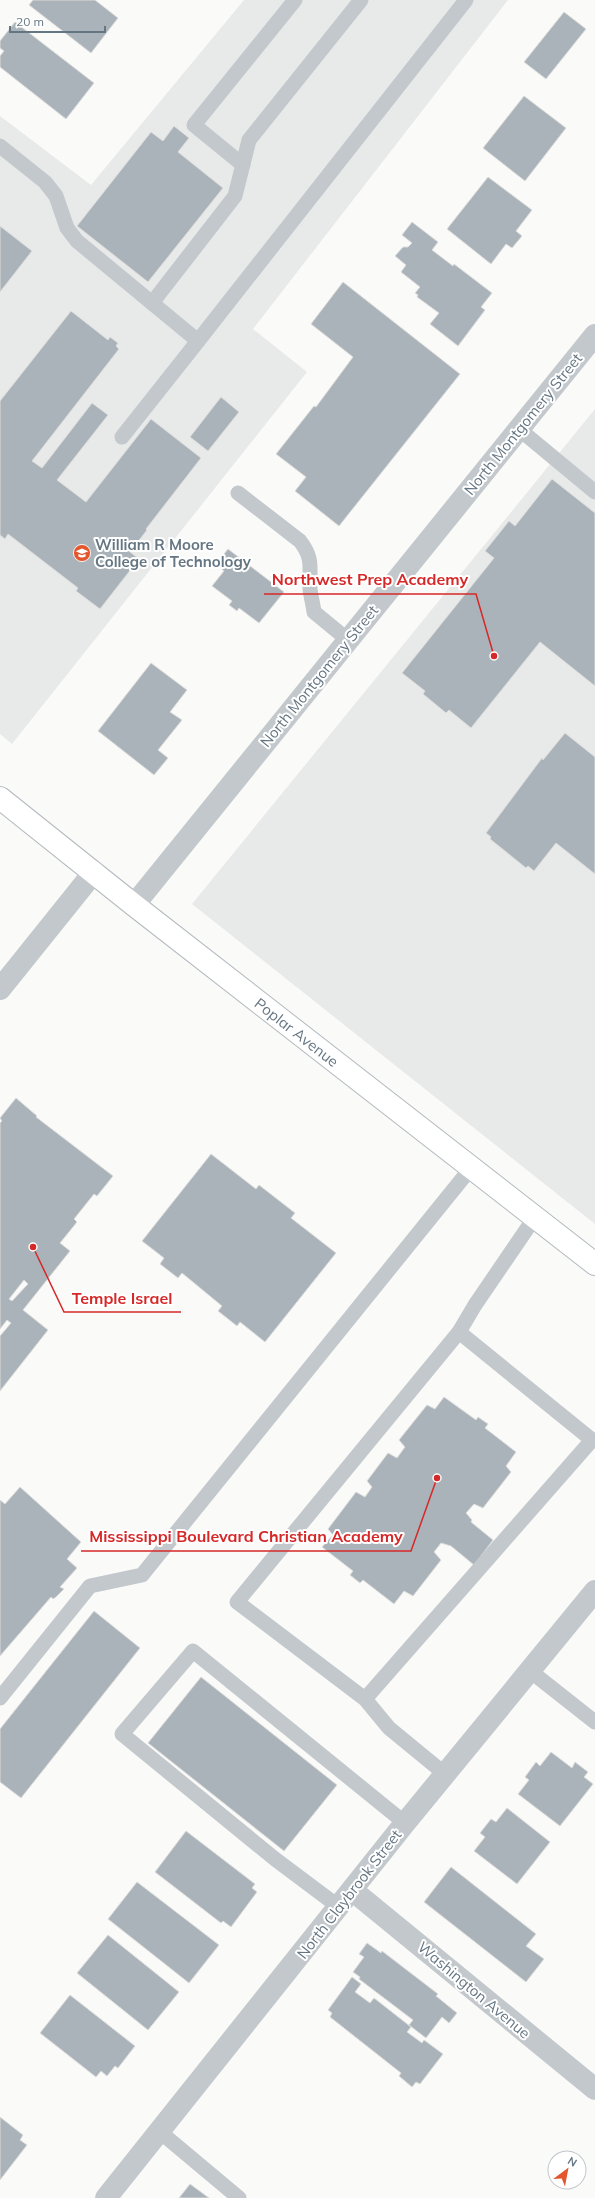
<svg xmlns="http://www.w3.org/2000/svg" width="595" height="2198" viewBox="0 0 595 2198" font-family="Mulish,sans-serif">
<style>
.built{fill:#e8e9e9}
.building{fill:#aab3b9;stroke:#dcdcda;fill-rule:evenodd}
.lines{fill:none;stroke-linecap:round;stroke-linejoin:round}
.secondary-casing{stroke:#b3babf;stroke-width:24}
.service{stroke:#c3c8cc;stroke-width:15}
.minor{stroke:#c3c8cc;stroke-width:22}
.secondary{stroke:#fff;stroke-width:22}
.labels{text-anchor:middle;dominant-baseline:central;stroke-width:4;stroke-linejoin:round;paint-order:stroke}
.street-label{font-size:15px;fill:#657683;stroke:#fff}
.poi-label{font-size:15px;font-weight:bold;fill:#657683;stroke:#fff;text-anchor:start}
.leader{fill:none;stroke:#d62828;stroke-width:1.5}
.callout-dot{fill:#d62828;stroke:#fff;stroke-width:1.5}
.callout-label{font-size:16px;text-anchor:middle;font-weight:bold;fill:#d62828;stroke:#fff;stroke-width:4;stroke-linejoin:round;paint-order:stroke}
</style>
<rect width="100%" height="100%" fill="#fafaf8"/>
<g class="built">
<path d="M 244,0 L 508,0 L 253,329 L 307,372 L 12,744 L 0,734 L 0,116 L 91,185 Z"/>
<path d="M 595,409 L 595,1224 L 192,904 Z"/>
</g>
<g class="building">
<path d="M 33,0 L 95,0 L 118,18 L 91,53 L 29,5 Z"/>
<path d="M 564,12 L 586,29 L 546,79 L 524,62 Z"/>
<path d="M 15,22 L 94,83 L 66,119 L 0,67 L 0,56 L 4,51 L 0,48 L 0,41 Z"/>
<path d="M 524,96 L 566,128 L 525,181 L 483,148 Z"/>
<path d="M 174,126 L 189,138 L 178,152 L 223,188 L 148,282 L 77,226 L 151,132 L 163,141 Z"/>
<path d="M 488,177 L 532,210 L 516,231 L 522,236 L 512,248 L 506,244 L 491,264 L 447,229 Z"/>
<path d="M 412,222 L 438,242 L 432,250 L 453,266 L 454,264 L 492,293 L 481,307 L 485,310 L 458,346 L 430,324 L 439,313 L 417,297 L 418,295 L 415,293 L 420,287 L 401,272 L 406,265 L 395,256 L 403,247 L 408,247 L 412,243 L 402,235 Z"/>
<path d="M 0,226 L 32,251 L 0,292 Z"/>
<path d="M 343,282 L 460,374 L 339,526 L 295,491 L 306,477 L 276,454 L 314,406 L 316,407 L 353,357 L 311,324 Z"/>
<path d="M 71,311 L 108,340 L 110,337 L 118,343 L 116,346 L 119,349 L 32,461 L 42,468 L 92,403 L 108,415 L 57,480 L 86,502 L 151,419 L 201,458 L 146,529 L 147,530 L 130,552 L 139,559 L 100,609 L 76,591 L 78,588 L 8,534 L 5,539 L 0,535 L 0,401 Z"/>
<path d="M 221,397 L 239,412 L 208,451 L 190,437 Z"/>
<path d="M 552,479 L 595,513 L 595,686 L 540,642 L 471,728 L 449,710 L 446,713 L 423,694 L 425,691 L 402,673 L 494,558 L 485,551 L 509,521 L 515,526 Z"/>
<path d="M 228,549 L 284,592 L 259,623 L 239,608 L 237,611 L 229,605 L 232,601 L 212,586 L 224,571 L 216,564 Z"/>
<path d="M 151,663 L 187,690 L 170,712 L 182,720 L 158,750 L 168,758 L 154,775 L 98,731 Z"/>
<path d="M 565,733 L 595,757 L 595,874 L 556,843 L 534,871 L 528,866 L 526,868 L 490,839 L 491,837 L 486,833 L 542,758 L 543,760 Z"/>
<path d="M 16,1098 L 37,1116 L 36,1117 L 113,1176 L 97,1196 L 94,1194 L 74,1219 L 77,1222 L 60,1243 L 70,1251 L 23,1310 L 48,1330 L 0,1391 L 0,1336 L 11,1323 L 7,1320 L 0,1329 L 0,1123 L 2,1121 L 0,1118 ZM 24,1280 L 28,1284 L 12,1301 L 9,1299 Z"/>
<path d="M 211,1154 L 256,1189 L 259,1185 L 295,1213 L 291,1218 L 336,1253 L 265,1342 L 240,1322 L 237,1326 L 218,1311 L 222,1306 L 182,1273 L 178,1278 L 160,1264 L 164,1258 L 142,1241 Z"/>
<path d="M 444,1397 L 476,1420 L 478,1417 L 488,1424 L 485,1428 L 516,1452 L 506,1466 L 511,1472 L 483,1508 L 474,1504 L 466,1513 L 472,1520 L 471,1522 L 493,1540 L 474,1565 L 451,1546 L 441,1543 L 434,1552 L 441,1560 L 413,1596 L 404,1591 L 394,1604 L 363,1580 L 360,1583 L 350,1575 L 353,1571 L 322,1547 L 333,1535 L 328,1529 L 356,1492 L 365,1497 L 372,1487 L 367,1481 L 388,1453 L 397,1458 L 405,1447 L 399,1440 L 427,1405 L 435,1409 Z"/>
<path d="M 20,1487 L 81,1542 L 67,1559 L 77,1568 L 60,1587 L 64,1589 L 56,1597 L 53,1599 L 51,1597 L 0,1656 L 0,1500 L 5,1504 Z"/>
<path d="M 94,1611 L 140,1648 L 21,1798 L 0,1782 L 0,1729 Z"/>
<path d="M 201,1677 L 337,1785 L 284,1851 L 148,1743 Z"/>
<path d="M 551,1752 L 572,1768 L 575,1762 L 588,1772 L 584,1777 L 593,1784 L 560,1826 L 518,1794 L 529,1780 L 525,1777 L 536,1762 L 540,1766 Z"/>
<path d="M 507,1808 L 550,1842 L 517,1884 L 474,1851 L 485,1837 L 480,1833 L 491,1819 L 496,1822 Z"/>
<path d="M 186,1831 L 255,1884 L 252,1888 L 257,1892 L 231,1927 L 223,1921 L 221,1923 L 155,1872 Z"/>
<path d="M 451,1867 L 536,1934 L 526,1946 L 544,1959 L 526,1982 L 424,1902 Z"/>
<path d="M 137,1882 L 219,1945 L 189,1983 L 108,1919 Z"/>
<path d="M 108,1935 L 179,1992 L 148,2030 L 77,1973 Z"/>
<path d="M 367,1943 L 381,1953 L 382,1951 L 438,1994 L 436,1996 L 457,2013 L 449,2023 L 442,2017 L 426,2038 L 409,2025 L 413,2020 L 359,1979 L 360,1977 L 353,1972 L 364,1957 L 359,1954 Z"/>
<path d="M 352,1977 L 361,1984 L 355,1992 L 370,2003 L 374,1998 L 411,2027 L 407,2032 L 422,2043 L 424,2040 L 443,2054 L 420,2084 L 416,2082 L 412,2087 L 399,2076 L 401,2073 L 330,2017 L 332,2013 L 328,2010 Z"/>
<path d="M 70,1995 L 135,2046 L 118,2068 L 115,2066 L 107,2076 L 101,2071 L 96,2077 L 40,2033 Z"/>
<path d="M 0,2117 L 23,2135 L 20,2140 L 27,2145 L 0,2180 Z"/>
<path d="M 190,2184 L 209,2198 L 179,2198 Z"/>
</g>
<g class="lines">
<g class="secondary-casing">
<g id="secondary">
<path id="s1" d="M 0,798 L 134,905 L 595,1264"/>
</g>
</g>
<g class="service">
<path d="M 0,146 L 45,182 L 56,196 L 67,228 L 77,241 L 198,341 L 466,0"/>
<path d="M 243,165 L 194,125 L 295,0"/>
<path d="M 152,303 L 235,196 L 249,140 L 361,0"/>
<path d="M 519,429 L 595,492"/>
<path d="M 122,437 L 198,341"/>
<path d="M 238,493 L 300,541 C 314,559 309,568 310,589 C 311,597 313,604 314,612 L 348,640"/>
<path d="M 459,1332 L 475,1305 L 535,1217"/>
<path d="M 529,1670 L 595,1722"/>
<path d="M 0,1698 L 90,1586 L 142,1575 L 471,1168"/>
<path d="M 365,1699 L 592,1440 L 459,1332 L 237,1602 L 365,1699 L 389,1728 L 445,1774"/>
<path d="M 339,1907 L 275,1859 L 122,1734 L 193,1651 L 405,1823"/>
<path d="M 159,2131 L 239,2198"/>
</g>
<g class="minor">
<path d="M 134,905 L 595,335"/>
<path d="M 0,989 L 94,872"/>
<path d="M 352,1890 L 595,2089"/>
<path d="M 106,2198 L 405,1823 L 595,1591"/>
</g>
<use href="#secondary" class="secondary"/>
</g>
<defs>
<g id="university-disc" transform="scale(0.9)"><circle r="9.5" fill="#e4572e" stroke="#fff"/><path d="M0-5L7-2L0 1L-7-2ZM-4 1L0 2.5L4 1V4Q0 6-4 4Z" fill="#fff"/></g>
</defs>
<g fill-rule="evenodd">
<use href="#university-disc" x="82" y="553"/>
</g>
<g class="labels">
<g class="street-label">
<text transform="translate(523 424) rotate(-51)">North Montgomery Street</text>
<text transform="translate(319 676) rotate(-51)">North Montgomery Street</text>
<text stroke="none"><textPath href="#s1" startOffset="378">Poplar Avenue</textPath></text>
<text transform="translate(349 1894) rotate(-52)">North Claybrook Street</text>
<text transform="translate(474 1990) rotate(40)">Washington Avenue</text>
</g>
<g class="poi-label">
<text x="95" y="544">William R Moore<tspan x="95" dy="17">College of Technology</tspan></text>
</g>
</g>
<path class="leader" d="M494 656L476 594H264M33 1247L64 1312H181M437 1478L411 1551H81"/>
<g class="callout-dot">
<circle cx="494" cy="656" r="4"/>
<circle cx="33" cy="1247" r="4"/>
<circle cx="437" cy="1478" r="4"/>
</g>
<g class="callout-label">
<text x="370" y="585">Northwest Prep Academy</text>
<text x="122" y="1304">Temple Israel</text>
<text x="246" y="1542">Mississippi Boulevard Christian Academy</text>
</g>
<g transform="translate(567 2170) rotate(32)"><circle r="19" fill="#ffffff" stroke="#c1c8cd"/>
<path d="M0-3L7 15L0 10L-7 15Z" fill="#e4572e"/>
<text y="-6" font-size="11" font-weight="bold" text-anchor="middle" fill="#657683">N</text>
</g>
<path d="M10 26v6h95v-6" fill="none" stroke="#657683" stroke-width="2"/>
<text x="16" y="26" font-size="12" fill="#657683" stroke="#ffffff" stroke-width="3" paint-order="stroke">20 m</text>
</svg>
